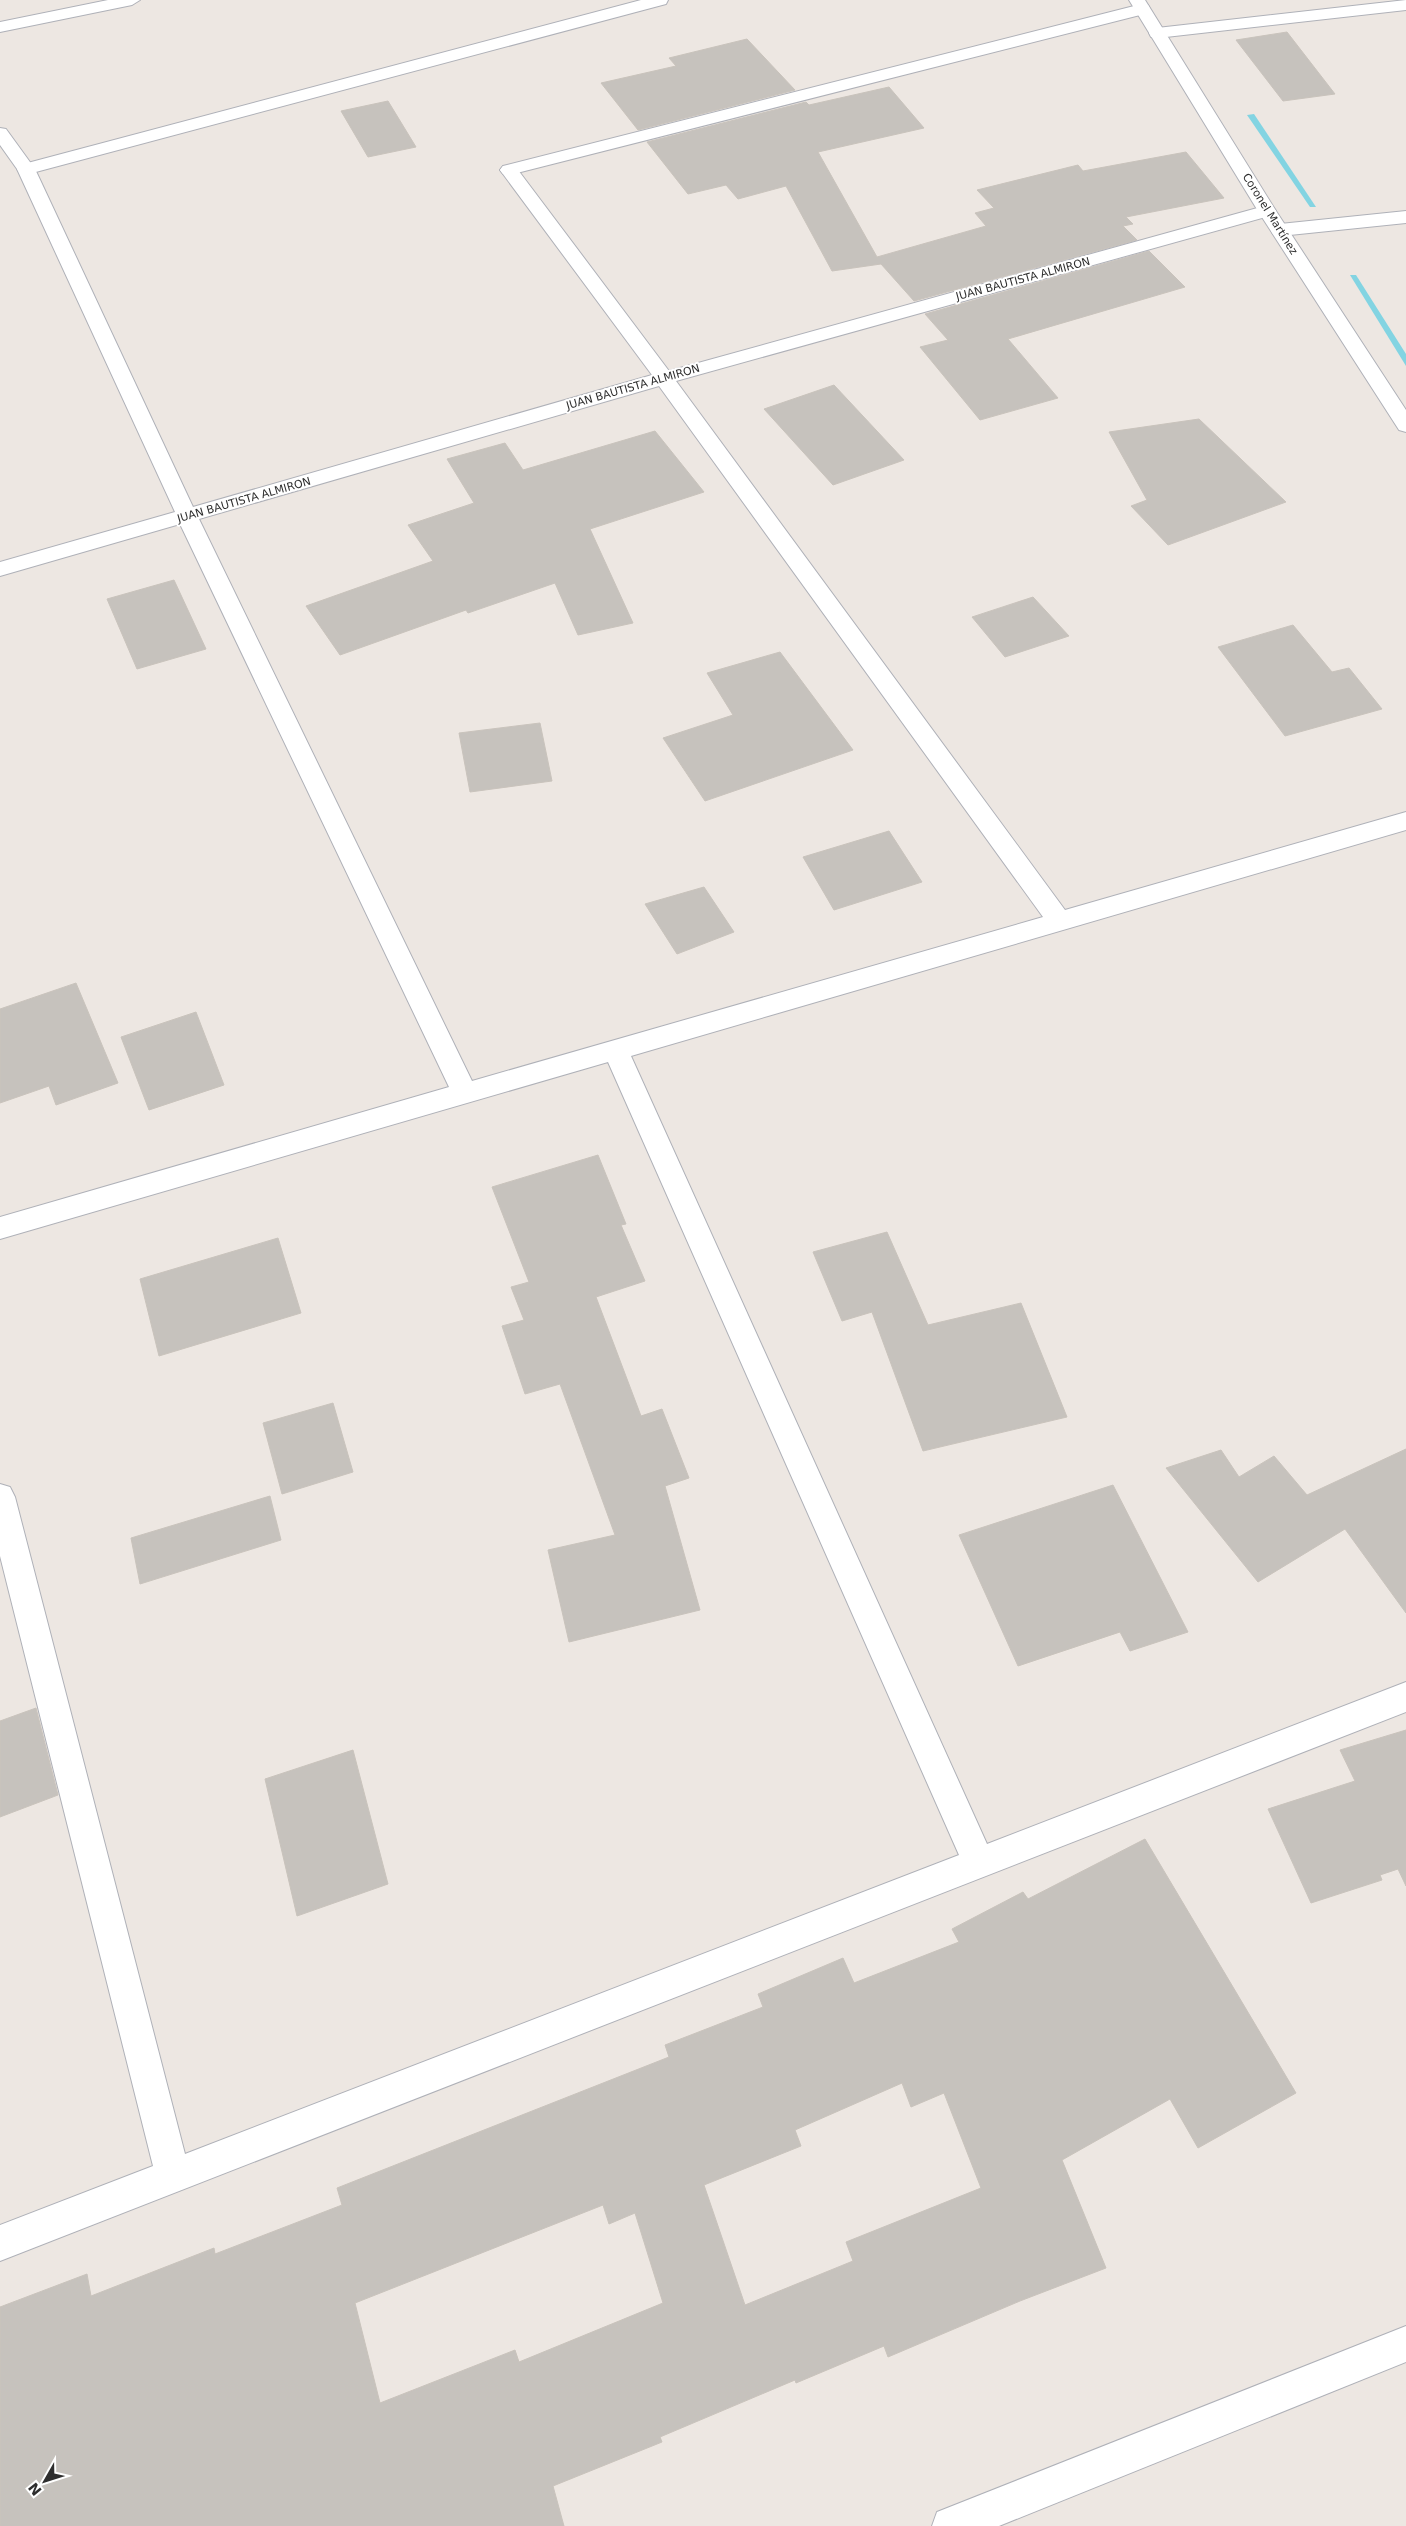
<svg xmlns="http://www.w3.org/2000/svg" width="1406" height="2526" viewBox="0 0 1406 2526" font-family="'DejaVu Sans',sans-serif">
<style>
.water{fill:#83d4e2}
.building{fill:#c6c2bd;stroke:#c9c3bc;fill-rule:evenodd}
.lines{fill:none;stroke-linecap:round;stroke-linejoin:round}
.service-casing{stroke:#afb1b8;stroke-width:2}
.minor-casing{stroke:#afb1b8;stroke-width:2}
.secondary-casing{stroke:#afb1b8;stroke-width:2}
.service{fill:#fff;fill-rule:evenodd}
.minor{fill:#fff;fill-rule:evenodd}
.secondary{fill:#fff;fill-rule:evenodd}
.labels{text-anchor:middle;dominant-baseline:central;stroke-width:4;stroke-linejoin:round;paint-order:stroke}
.far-street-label{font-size:11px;fill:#2e2e2e;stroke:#fff}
</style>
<rect width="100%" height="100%" fill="#ede7e2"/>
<g class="water">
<path d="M 1254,114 L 1316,207 L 1310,207 L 1247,115 Z"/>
<path d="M 1350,275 L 1356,275 L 1406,354 L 1406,366 Z"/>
</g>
<g class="building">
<path d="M 1287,32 L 1335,94 L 1283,101 L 1236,40 Z"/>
<path d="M 747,39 L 795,90 L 638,130 L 601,83 L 676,66 L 669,58 Z"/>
<path d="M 889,87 L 924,128 L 818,152 L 877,257 L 986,226 L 975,213 L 994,208 L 977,190 L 1078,165 L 1083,171 L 1186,152 L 1224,198 L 1126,217 L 1133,224 L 1123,226 L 1137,240 L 914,301 L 881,264 L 832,271 L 786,186 L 738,199 L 726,185 L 688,194 L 647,142 L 806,102 L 809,105 Z"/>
<path d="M 388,101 L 416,147 L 368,157 L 341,111 Z"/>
<path d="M 1149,251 L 1185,287 L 1008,339 L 1058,398 L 980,420 L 920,347 L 948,340 L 925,314 Z"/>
<path d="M 834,385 L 904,460 L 833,485 L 764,409 Z"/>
<path d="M 1199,419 L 1286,502 L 1168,545 L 1131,506 L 1147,500 L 1109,432 Z"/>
<path d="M 655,431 L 704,492 L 590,529 L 633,623 L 578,635 L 555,583 L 468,613 L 466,610 L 340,655 L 306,606 L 433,561 L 408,525 L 474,503 L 447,459 L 505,443 L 523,470 Z"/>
<path d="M 174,580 L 206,649 L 137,669 L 107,599 Z"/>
<path d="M 1033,597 L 1069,636 L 1005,657 L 972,617 Z"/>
<path d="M 1293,625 L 1332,672 L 1349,668 L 1382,709 L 1285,736 L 1218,647 Z"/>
<path d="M 780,652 L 853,750 L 705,801 L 663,738 L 733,715 L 707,673 Z"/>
<path d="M 540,723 L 552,781 L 470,792 L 459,733 Z"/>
<path d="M 889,831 L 922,882 L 834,910 L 803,857 Z"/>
<path d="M 704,887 L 734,932 L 677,954 L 645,904 Z"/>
<path d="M 76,983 L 118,1083 L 56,1105 L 49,1086 L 0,1103 L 0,1009 Z"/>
<path d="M 196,1012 L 224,1085 L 149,1110 L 121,1037 Z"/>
<path d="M 598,1155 L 626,1224 L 621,1225 L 645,1281 L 596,1297 L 641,1416 L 662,1409 L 689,1478 L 665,1486 L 700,1610 L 569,1642 L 548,1550 L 615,1535 L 560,1384 L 525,1394 L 502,1326 L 524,1320 L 511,1287 L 529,1282 L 492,1187 Z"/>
<path d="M 887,1232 L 928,1325 L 1021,1303 L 1067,1417 L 923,1451 L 872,1312 L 842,1321 L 813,1252 Z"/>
<path d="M 278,1238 L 301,1313 L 159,1356 L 140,1279 Z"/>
<path d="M 333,1403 L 353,1472 L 282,1494 L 263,1423 Z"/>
<path d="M 1406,1449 L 1406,1613 L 1345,1529 L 1258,1582 L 1166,1468 L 1221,1450 L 1239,1477 L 1274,1456 L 1307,1495 Z"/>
<path d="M 1113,1485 L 1188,1632 L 1130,1651 L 1120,1632 L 1018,1666 L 959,1535 Z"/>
<path d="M 270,1496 L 281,1540 L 140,1584 L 131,1538 Z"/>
<path d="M 36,1708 L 58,1795 L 0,1817 L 0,1721 Z"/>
<path d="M 1406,1730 L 1406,1886 L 1398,1869 L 1380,1875 L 1382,1880 L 1311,1903 L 1268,1809 L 1355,1781 L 1340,1750 Z"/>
<path d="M 353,1750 L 388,1884 L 297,1916 L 265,1779 Z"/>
<path d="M 1145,1839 L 1296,2093 L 1198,2148 L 1170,2099 L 1062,2160 L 1106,2268 L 1020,2301 L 888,2357 L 884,2346 L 796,2383 L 795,2380 L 660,2437 L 662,2442 L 553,2486 L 564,2526 L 0,2526 L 0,2307 L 87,2274 L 91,2296 L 214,2248 L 215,2254 L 342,2205 L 337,2188 L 669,2057 L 665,2045 L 763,2007 L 758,1994 L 843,1958 L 854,1983 L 959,1942 L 952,1929 L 1023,1892 L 1028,1899 ZM 902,2083 L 911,2107 L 944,2093 L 981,2188 L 846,2242 L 853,2261 L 745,2305 L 704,2185 L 801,2146 L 795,2130 ZM 603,2205 L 609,2224 L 635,2213 L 663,2303 L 519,2362 L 515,2350 L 380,2403 L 355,2303 Z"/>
</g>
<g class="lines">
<g class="service-casing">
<g id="service">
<path d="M 641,0 L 668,0 L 666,4 L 32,173 L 20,173 L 17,169 L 20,165 Z"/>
<path d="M 1406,0 L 1406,10 L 1157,38 L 1151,37 L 1149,33 L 1151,29 L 1157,28 Z"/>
<path d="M 1142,4 L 1148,5 L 1150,9 L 1148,13 L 509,175 L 503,174 L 500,170 L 503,166 Z"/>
</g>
</g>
<g class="minor-casing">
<g id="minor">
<path d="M 108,0 L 140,0 L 132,5 L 0,32 L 0,22 Z"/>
<path d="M 0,128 L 6,129 L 35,169 L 193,507 L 652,375 L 503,174 L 500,170 L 503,166 L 515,166 L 669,371 L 1261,207 L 1273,207 L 1276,211 L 1273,215 L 676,381 L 1065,910 L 1406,812 L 1406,830 L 631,1056 L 987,1844 L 1406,1682 L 1406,1712 L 0,2261 L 0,2225 L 153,2166 L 0,1556 L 0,1484 L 10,1487 L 15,1497 L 185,2154 L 959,1855 L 608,1062 L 0,1239 L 0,1217 L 449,1087 L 180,524 L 0,576 L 0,562 L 175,512 L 17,169 L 0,145 ZM 659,386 L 1043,917 L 472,1081 L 199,519 Z"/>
<path d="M 1406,211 L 1406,223 L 1280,236 L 1273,234 L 1271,230 L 1273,226 L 1280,224 Z"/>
<path d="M 1406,2326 L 1406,2362 L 999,2526 L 932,2526 L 937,2512 Z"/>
</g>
</g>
<g class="secondary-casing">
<path id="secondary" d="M 1129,0 L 1145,0 L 1276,211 L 1406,410 L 1406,432 L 1399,430 L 1258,211 Z"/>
</g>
<use href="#service" class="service"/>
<use href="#minor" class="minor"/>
<use href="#secondary" class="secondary"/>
</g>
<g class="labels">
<g class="far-street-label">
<text transform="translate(1270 214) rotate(58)">Coronel Martínez</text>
<text transform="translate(1023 279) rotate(-15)">JUAN BAUTISTA ALMIRON</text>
<text transform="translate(633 387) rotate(-16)">JUAN BAUTISTA ALMIRON</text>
<text transform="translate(244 500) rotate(-16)">JUAN BAUTISTA ALMIRON</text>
</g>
</g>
<g transform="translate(45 2481) rotate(231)" stroke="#ffffff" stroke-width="4" paint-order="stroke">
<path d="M0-4L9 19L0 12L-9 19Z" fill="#2e2e2e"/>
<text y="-8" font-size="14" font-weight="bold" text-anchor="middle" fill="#2e2e2e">N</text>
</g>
</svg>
